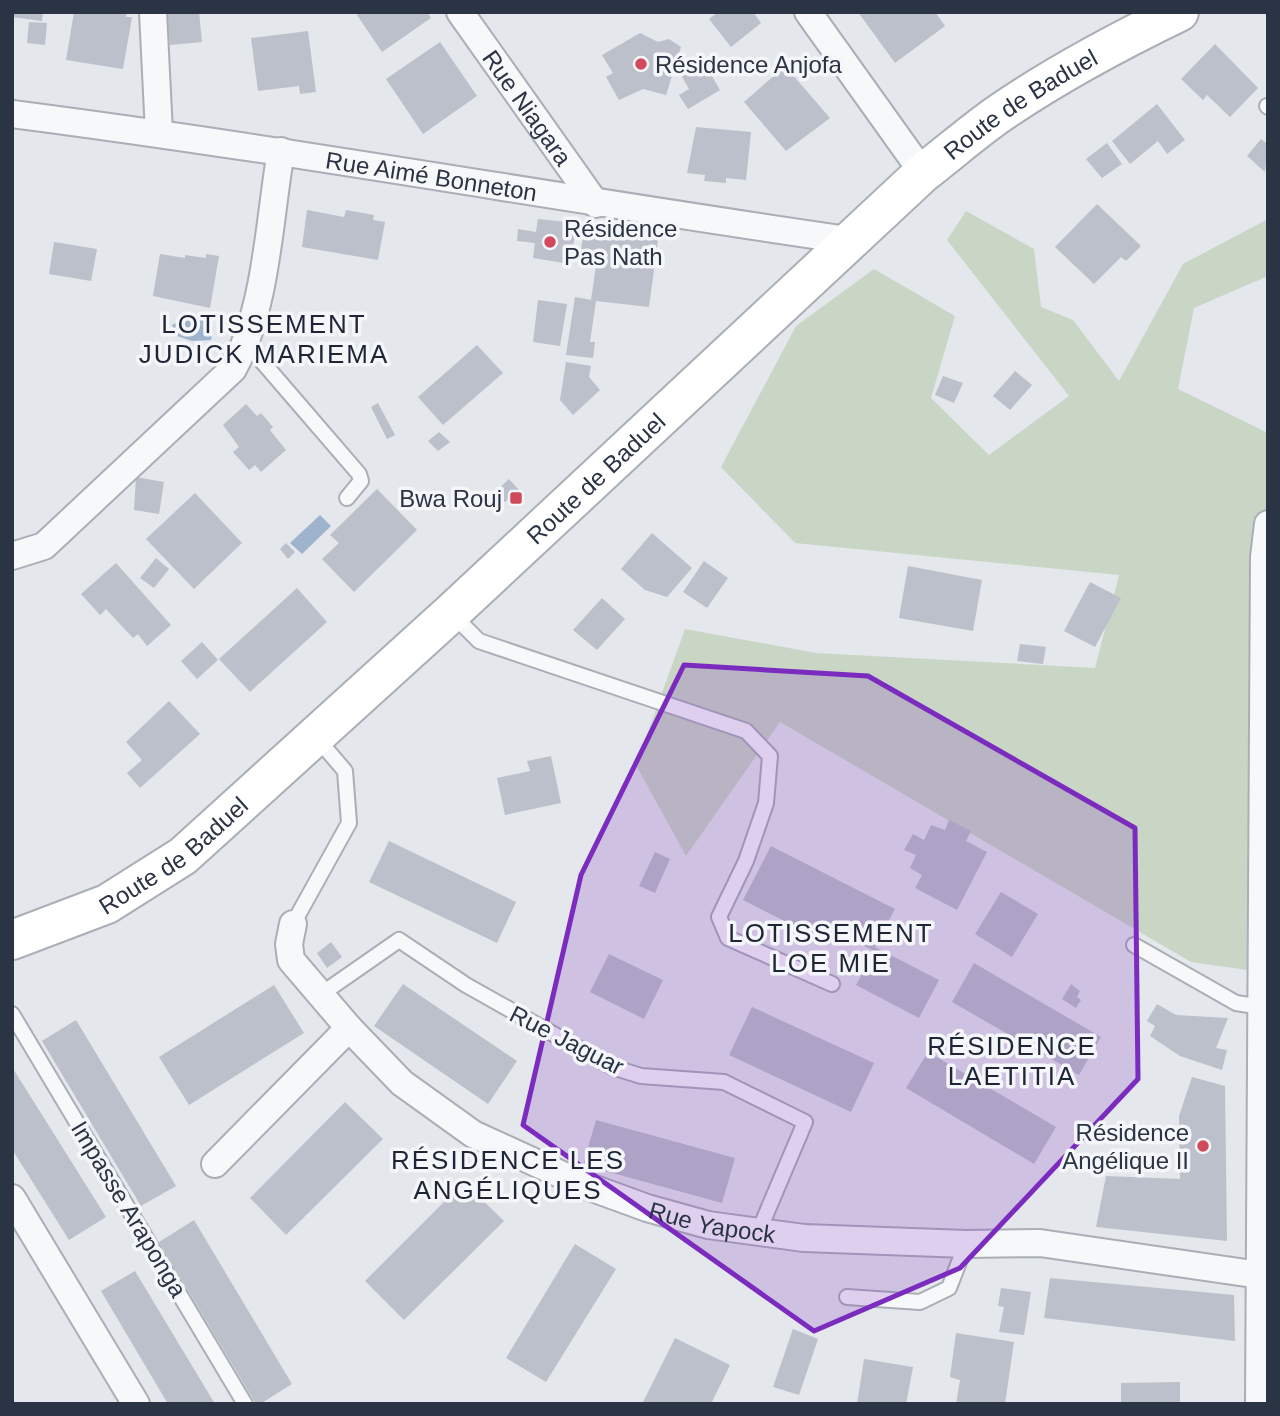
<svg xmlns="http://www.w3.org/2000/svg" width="1280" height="1416" viewBox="0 0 1280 1416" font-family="Arial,sans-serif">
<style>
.green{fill:#c9d6c5}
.water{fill:#9fb4cc}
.building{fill:#bbc0ca}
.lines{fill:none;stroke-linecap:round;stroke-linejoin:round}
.service-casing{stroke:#a9aeb7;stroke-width:18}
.minor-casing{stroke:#a9aeb7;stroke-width:30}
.secondary-casing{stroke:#a9aeb7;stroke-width:42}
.service{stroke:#f7f8fa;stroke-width:14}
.minor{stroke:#f7f8fa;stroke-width:26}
.secondary{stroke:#fff;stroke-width:38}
.marked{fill:#7b2cbf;fill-opacity:0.2;stroke:#7b2cbf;stroke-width:5;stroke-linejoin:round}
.poi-dot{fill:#d1495b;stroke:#f4f6f9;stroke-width:2.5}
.labels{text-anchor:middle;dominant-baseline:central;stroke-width:7;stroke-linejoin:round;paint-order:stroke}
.poi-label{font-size:24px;fill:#2b3445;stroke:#f4f6f9;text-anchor:start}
.street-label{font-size:24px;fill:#2b3445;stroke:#f4f6f9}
.neighbourhood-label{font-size:26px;letter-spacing:2px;fill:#1d2536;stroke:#f4f6f9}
</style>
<rect width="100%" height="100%" fill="#e4e7ec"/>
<path class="green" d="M 966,211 L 1034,249 L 1041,307 L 1073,320 L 1119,381 L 1183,264 L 1268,219 L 1268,276 L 1194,308 L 1178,389 L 1268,433 L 1268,973 L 1191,962 L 780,722 L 686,856 L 636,765 L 685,629 L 816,653 L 1095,668 L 1119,575 L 795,543 L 721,467 L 796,326 L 874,269 L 955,316 L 931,398 L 989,455 L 1069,396 L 947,240 Z"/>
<g class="water">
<path d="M 189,316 L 205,318 L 206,323 L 213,327 L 211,340 L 192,341 L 177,336 L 172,325 Z"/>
<path d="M 320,515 L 331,526 L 302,554 L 290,543 Z"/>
</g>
<g class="building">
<path d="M 12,12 L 43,12 L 42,21 L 12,17 Z"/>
<path d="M 74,12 L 127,12 L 126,17 L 132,17 L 123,69 L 66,60 Z"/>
<path d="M 167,12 L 199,12 L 202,42 L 170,45 Z"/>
<path d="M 355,12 L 427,12 L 431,18 L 382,52 Z"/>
<path d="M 718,12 L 753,12 L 761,23 L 731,47 L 709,19 Z"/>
<path d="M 858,12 L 935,12 L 945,26 L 895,63 Z"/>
<path d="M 29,22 L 47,23 L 45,45 L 27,43 Z"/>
<path d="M 308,31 L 316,92 L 300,94 L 299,86 L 258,91 L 251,38 Z"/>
<path d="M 640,33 L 658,42 L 669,39 L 681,47 L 666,95 L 643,89 L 619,100 L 606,77 L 613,73 L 602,55 Z"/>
<path d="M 440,42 L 477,96 L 423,134 L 386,79 Z"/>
<path d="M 1215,44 L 1258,88 L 1230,117 L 1207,95 L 1203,100 L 1181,79 Z"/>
<path d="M 703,61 L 720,90 L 688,109 L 679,95 L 689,89 L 681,75 Z"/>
<path d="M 785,66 L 830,118 L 786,151 L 744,102 Z"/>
<path d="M 1157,104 L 1185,140 L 1167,154 L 1158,141 L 1130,164 L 1112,141 Z"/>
<path d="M 696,127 L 751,132 L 746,180 L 726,178 L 726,183 L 704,181 L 705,175 L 687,173 Z"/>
<path d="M 1261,139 L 1268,144 L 1265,172 L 1247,156 Z"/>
<path d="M 1107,143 L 1122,164 L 1102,178 L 1086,159 Z"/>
<path d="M 1097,204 L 1141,246 L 1126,261 L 1121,257 L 1094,284 L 1055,247 Z"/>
<path d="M 307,210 L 344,217 L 346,210 L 374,215 L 373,220 L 385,222 L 378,260 L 302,247 Z"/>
<path d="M 538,219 L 577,223 L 570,264 L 533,258 L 535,243 L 517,241 L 518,229 L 536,232 Z"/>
<path d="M 585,223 L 659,233 L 649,307 L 596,301 L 590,342 L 595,342 L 593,358 L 566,355 L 575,297 L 591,300 L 596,266 L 579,264 Z"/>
<path d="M 54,242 L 97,249 L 91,281 L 49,274 Z"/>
<path d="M 160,254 L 185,258 L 185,255 L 206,258 L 206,254 L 219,256 L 210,308 L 153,296 Z"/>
<path d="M 538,300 L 567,304 L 560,346 L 533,342 Z"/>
<path d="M 477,345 L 503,373 L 443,425 L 418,397 Z"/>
<path d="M 566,362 L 591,366 L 589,377 L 600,390 L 573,415 L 560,400 Z"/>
<path d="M 1015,371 L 1032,385 L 1010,410 L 993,396 Z"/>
<path d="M 943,376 L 963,383 L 954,403 L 935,395 Z"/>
<path d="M 378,403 L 395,435 L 387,439 L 371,407 Z"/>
<path d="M 246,404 L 257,416 L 261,413 L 273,427 L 270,430 L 286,450 L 261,472 L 255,465 L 249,470 L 233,452 L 239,447 L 223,425 Z"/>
<path d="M 439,432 L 450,442 L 438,451 L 428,441 Z"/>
<path d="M 136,477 L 164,482 L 159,514 L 134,510 Z"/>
<path d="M 509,479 L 519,490 L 505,502 L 495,492 Z"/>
<path d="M 377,489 L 417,530 L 354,592 L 322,559 L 339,543 L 330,535 Z"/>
<path d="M 195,493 L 242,543 L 194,589 L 146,539 Z"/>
<path d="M 652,533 L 692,568 L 667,597 L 645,590 L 621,569 Z"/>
<path d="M 286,543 L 295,552 L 288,559 L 280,549 Z"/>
<path d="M 156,558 L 169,569 L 154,588 L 140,578 Z"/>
<path d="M 704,561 L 728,578 L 707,608 L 683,592 Z"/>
<path d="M 116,563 L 171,625 L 147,646 L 138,634 L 133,638 L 106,609 L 100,615 L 81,594 Z"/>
<path d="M 908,566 L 982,580 L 973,631 L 899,618 Z"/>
<path d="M 1090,582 L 1121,598 L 1095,647 L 1064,631 Z"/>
<path d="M 297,588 L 327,622 L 250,692 L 219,659 Z"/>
<path d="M 602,598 L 625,619 L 597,650 L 573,630 Z"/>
<path d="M 202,642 L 218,660 L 197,679 L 181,661 Z"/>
<path d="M 1020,644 L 1046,647 L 1043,664 L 1017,661 Z"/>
<path d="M 169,701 L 200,734 L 140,788 L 127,773 L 142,760 L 126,742 Z"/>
<path d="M 551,756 L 561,803 L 505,815 L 497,778 L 530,771 L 527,761 Z"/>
<path d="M 949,820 L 971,831 L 966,841 L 987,852 L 957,910 L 915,888 L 922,875 L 910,868 L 916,855 L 904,850 L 913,834 L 924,840 L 931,825 L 945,830 Z"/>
<path d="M 389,841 L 516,902 L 497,943 L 369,882 Z"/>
<path d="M 771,846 L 895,909 L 875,947 L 939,980 L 919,1018 L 856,985 L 874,951 L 818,922 L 812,935 L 743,900 Z"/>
<path d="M 655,852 L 670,859 L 655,893 L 639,886 Z"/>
<path d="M 1001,892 L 1038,914 L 1012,957 L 975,934 Z"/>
<path d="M 331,942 L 342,957 L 327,968 L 317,953 Z"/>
<path d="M 609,954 L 663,980 L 644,1019 L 590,992 Z"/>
<path d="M 974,963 L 1101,1037 L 1079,1075 L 952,1002 Z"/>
<path d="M 403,984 L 517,1061 L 488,1104 L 374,1026 Z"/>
<path d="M 1071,984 L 1080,991 L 1077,997 L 1081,1000 L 1076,1008 L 1062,999 Z"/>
<path d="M 274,985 L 304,1033 L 189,1105 L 159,1057 Z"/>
<path d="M 1157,1004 L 1176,1015 L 1228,1018 L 1216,1048 L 1227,1050 L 1222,1070 L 1180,1056 L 1150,1036 L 1155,1026 L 1147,1021 Z"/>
<path d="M 752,1007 L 874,1063 L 851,1112 L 729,1055 Z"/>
<path d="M 76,1020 L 176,1186 L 141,1206 L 42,1041 Z"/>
<path d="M 928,1052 L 1056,1127 L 1034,1164 L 906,1088 Z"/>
<path d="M 12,1067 L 106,1217 L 69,1240 L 12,1149 Z"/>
<path d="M 1192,1077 L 1225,1086 L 1227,1241 L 1096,1227 L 1106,1176 L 1180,1179 L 1179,1116 Z"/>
<path d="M 345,1102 L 383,1139 L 286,1235 L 250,1198 Z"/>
<path d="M 596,1120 L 735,1158 L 722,1203 L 583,1165 Z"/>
<path d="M 464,1182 L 504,1221 L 404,1320 L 365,1281 Z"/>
<path d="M 194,1220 L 292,1384 L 260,1404 L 256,1404 L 159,1242 Z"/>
<path d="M 575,1244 L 616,1269 L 546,1382 L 506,1358 Z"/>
<path d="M 135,1271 L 215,1404 L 168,1404 L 101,1291 Z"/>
<path d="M 1050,1278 L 1234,1295 L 1235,1341 L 1044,1318 Z"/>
<path d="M 1001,1288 L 1031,1292 L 1024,1335 L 999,1332 L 1004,1307 L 998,1306 Z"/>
<path d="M 793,1329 L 818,1339 L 799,1395 L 773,1387 Z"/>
<path d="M 956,1333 L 1014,1342 L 1005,1404 L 956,1404 L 960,1380 L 950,1377 Z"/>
<path d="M 675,1338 L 730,1365 L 711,1404 L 642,1404 Z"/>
<path d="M 864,1359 L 913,1367 L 906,1404 L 857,1404 Z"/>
<path d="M 1180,1382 L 1180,1404 L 1121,1404 L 1121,1383 Z"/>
</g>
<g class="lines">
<g class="service-casing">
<g id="service">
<path d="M 1267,106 L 1268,107"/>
<path d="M 247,344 L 359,474 L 361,481 L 347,498"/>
<path d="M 453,615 L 479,641 L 746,731 L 770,756 L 766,803 L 746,861 L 719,917 L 728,938 L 832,984"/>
<path d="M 293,924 L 349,823 L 345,771 L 316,737"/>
<path d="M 1134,945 L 1236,1003 L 1262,1007"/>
<path d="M 320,995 L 399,940 L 466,985 L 612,1067 L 641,1076 L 724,1082 L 805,1122 L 758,1233"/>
<path d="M 12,1014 L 245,1404"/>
<path d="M 847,1297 L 920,1302 L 949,1288 L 966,1244"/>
</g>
</g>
<g class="minor-casing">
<g id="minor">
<path d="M 153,12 L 159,133"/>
<path id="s1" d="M 460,12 L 596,204"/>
<path d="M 808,12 L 923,173"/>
<path id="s2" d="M 12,114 C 292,150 569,200 848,240"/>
<path d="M 12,556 L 44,546 L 233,369 C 267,307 269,220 281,151"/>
<path id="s3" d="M 293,924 L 289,944 L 291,960 L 349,1028 L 402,1083 L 473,1134 L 584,1185 L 647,1208 L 708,1225 L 804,1238 L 966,1244 L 1040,1243 L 1260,1275"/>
<path d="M 215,1164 L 349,1028"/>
<path d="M 12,1198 L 136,1404"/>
<path d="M 1259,1404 L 1264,557 L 1268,524"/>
</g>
</g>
<g class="secondary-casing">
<g id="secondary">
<path id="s4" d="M 12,940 L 107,904 L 183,856 L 451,613 L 923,173 C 949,153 974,131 1000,113 C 1057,74 1117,42 1179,12"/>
</g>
</g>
<use href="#service" class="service"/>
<use href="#minor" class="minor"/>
<use href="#secondary" class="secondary"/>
</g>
<path class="marked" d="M 684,665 L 868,676 L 1135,828 L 1138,1079 L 960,1268 L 814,1331 L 523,1125 L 581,875 Z"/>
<g class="poi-dot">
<circle cx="641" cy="64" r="7"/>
<circle cx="550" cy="242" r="7"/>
<rect x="509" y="491" width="14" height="14" rx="3.5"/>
<circle cx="1203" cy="1146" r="7"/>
</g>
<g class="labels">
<g class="poi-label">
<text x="655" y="64">Résidence Anjofa</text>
<text x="564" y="228">Résidence<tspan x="564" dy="28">Pas Nath</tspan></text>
<text x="502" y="498" text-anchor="end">Bwa Rouj</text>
<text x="1189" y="1132" text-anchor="end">Résidence<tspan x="1189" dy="28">Angélique II</tspan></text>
</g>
<g class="street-label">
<text stroke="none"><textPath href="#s4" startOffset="1318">Route de Baduel</textPath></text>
<text stroke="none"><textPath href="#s1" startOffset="117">Rue Niagara</textPath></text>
<text stroke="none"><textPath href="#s2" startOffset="424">Rue Aimé Bonneton</textPath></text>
<text stroke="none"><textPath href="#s4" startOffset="751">Route de Baduel</textPath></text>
<text stroke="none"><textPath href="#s4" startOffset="184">Route de Baduel</textPath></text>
<text transform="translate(567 1040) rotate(27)">Rue Jaguar</text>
<text transform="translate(129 1209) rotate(59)">Impasse Araponga</text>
<text stroke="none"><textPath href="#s3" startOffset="546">Rue Yapock</textPath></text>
</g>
<g class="neighbourhood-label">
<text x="264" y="324">LOTISSEMENT<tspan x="264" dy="30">JUDICK MARIEMA</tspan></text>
<text x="831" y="933">LOTISSEMENT<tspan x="831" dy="30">LOE MIE</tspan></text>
<text x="1012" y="1046">RÉSIDENCE<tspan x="1012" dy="30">LAETITIA</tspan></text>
<text x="508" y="1160">RÉSIDENCE LES<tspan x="508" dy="30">ANGÉLIQUES</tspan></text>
</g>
</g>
<rect width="1280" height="1416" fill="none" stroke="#2b3445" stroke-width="28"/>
</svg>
